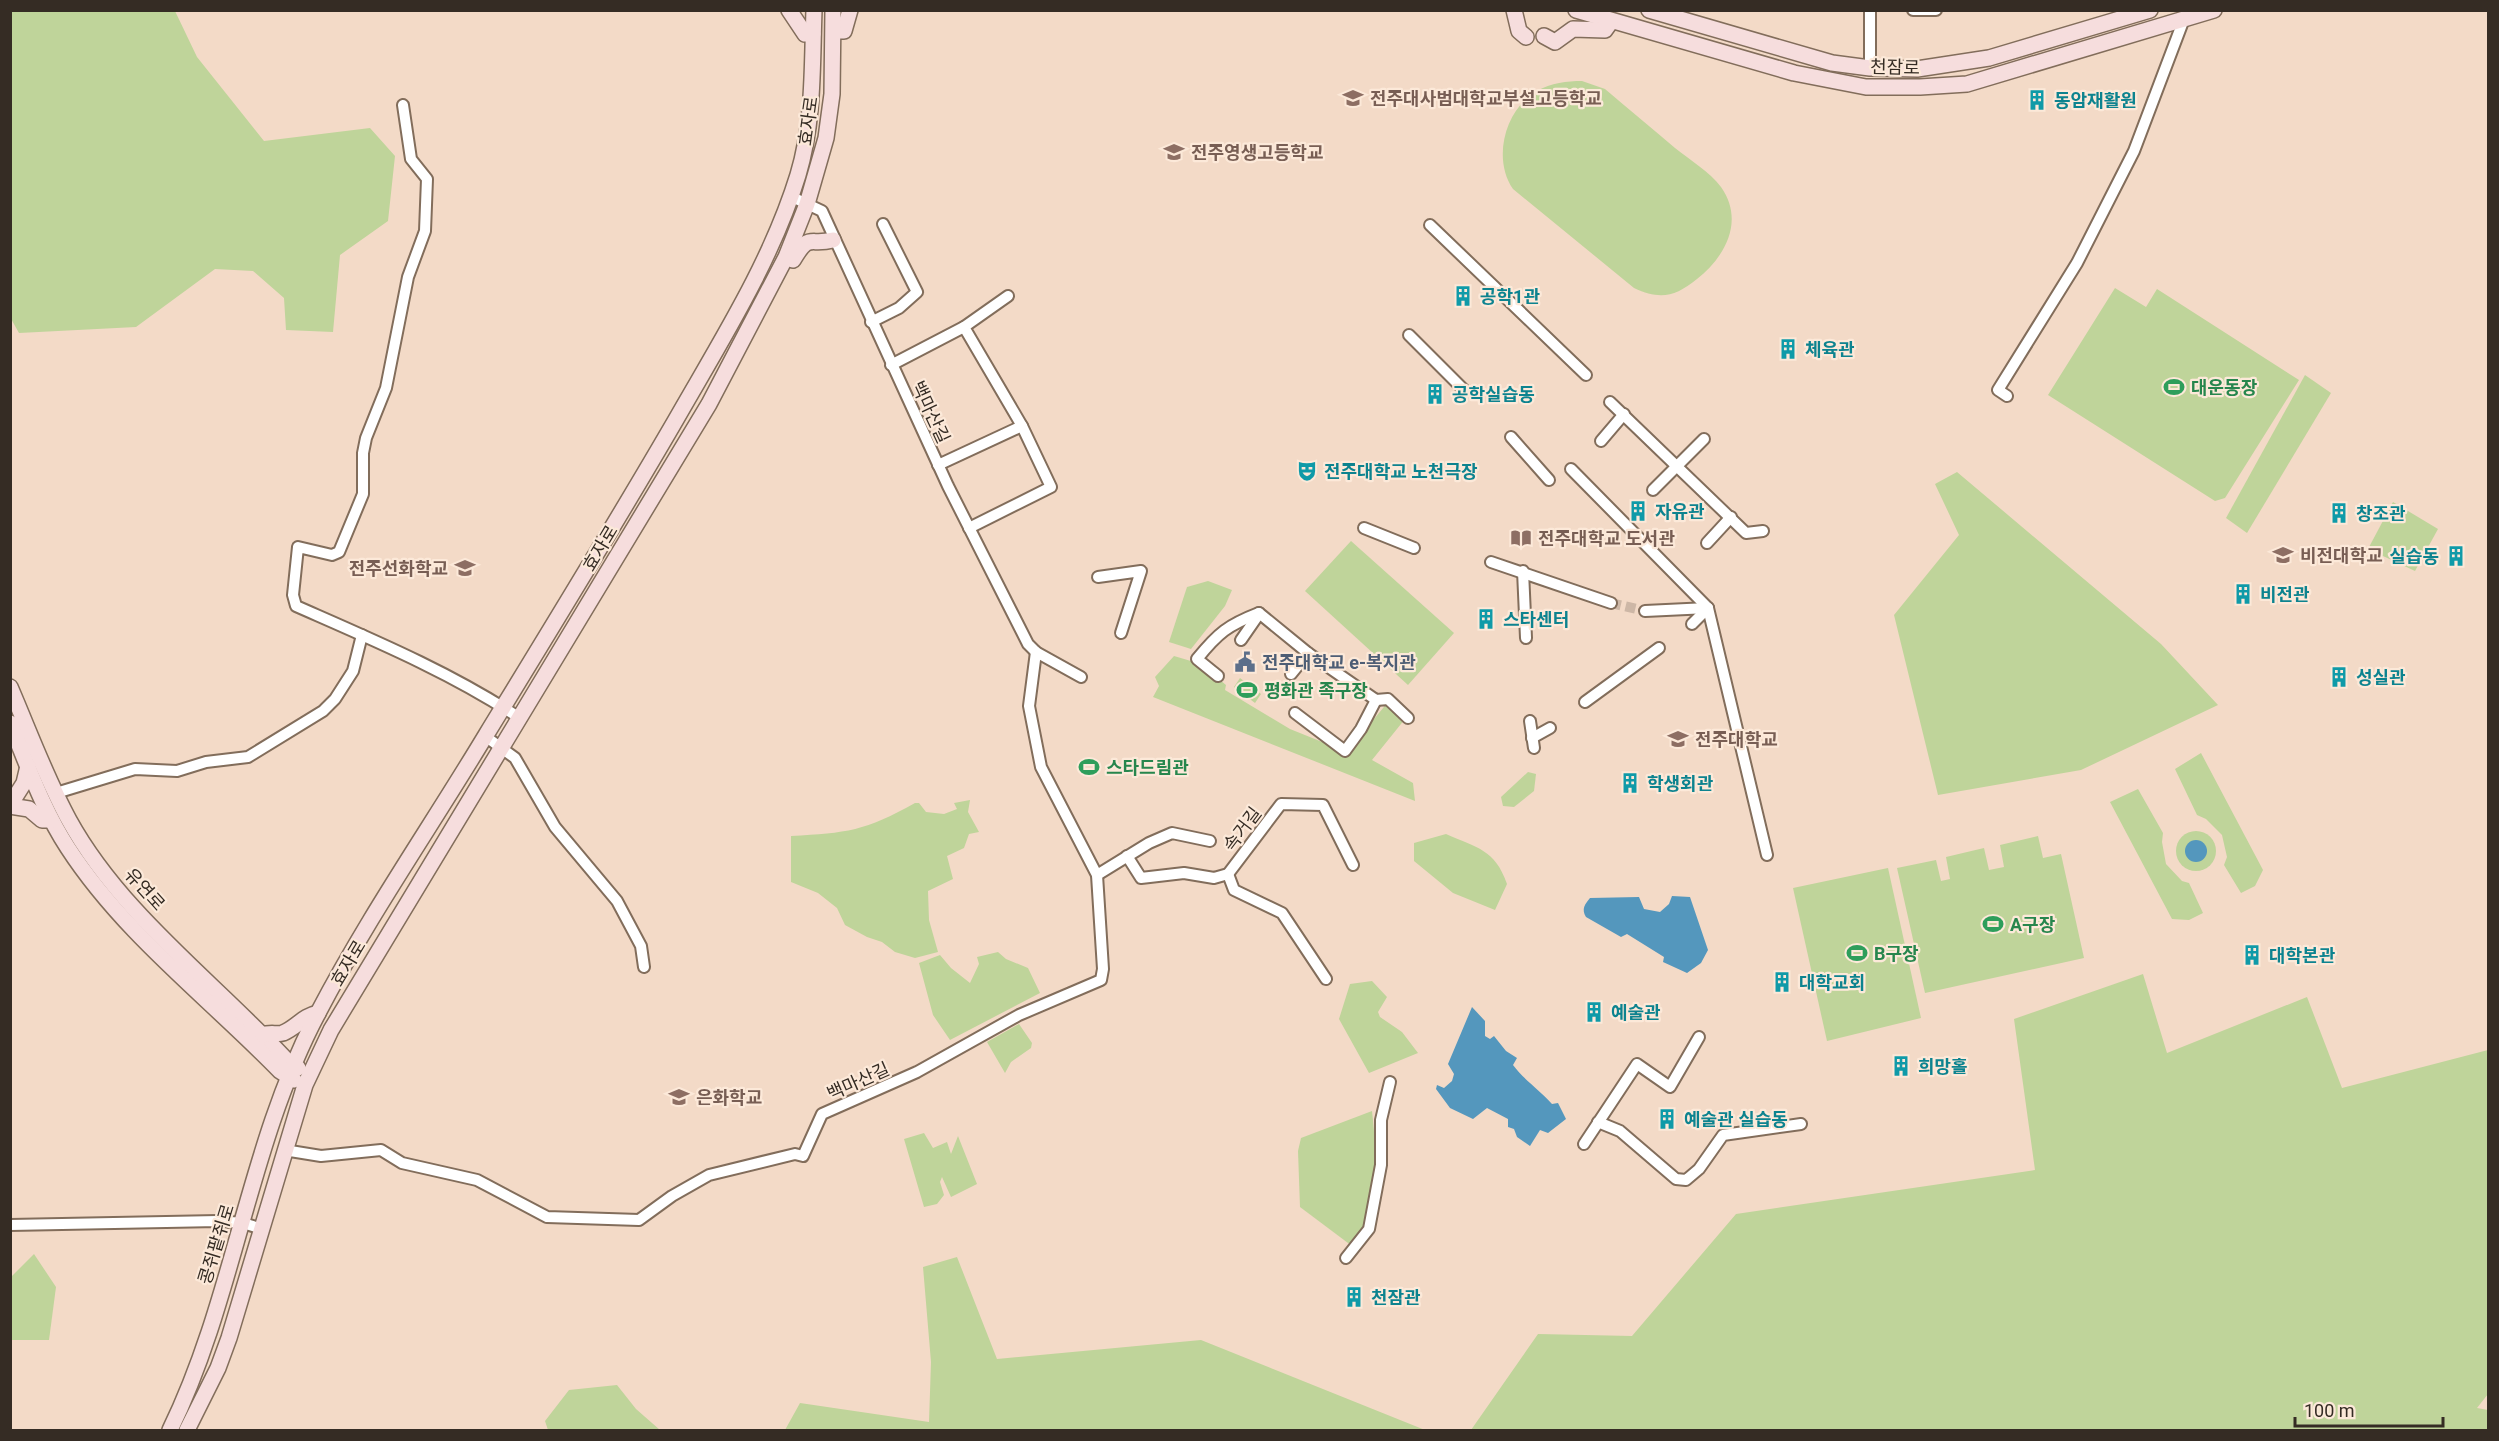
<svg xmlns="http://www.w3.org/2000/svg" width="2499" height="1441" viewBox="0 0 2499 1441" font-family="Roboto,'Noto Sans KR',sans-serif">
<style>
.green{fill:#bfd49a}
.water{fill:#5497bd}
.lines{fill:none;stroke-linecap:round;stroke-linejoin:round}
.street-tunnel{stroke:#cdb7a6;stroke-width:10;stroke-dasharray:10 5;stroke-linecap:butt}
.street-casing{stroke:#826d5b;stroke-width:14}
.secondary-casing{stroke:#826d5b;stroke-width:18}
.street{stroke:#fff;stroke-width:10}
.secondary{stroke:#f6dddd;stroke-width:15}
.labels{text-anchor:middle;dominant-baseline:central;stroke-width:4.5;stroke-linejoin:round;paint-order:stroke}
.street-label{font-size:18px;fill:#352c24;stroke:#fce9d9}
.education-label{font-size:18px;font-weight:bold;fill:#785e54;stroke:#fce9d9;text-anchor:start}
.culture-label{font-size:18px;font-weight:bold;fill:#0d838f;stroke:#fce9d9;text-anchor:start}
.leisure-label{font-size:18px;font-weight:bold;fill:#27864d;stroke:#fce9d9;text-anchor:start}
.service-label{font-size:18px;font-weight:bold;fill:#4e5e75;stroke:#fce9d9;text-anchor:start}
</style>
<rect width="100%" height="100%" fill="#f3dac7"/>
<g class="green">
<path d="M 10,11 L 175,11 L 197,57 L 264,141 L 370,128 L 395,156 L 388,221 L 340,255 L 333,332 L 286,330 L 284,298 L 253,271 L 215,269 L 136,327 L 19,333 L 10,317 Z"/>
<path d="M 1582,81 L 1605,89 C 1628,109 1652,128 1675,148 C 1690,160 1710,172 1721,187 C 1745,221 1725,257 1697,279 C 1675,297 1660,300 1634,288 L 1513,189 C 1492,159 1505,109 1537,91 C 1551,83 1567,81 1582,81 Z"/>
<path d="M 2115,288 L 2146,307 L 2157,289 L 2299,380 L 2225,498 L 2215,501 L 2048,395 Z"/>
<path d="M 2305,375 L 2331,393 L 2247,533 L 2226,518 Z"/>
<path d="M 1957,472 L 2161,644 L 2218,705 L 2081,770 L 1938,795 L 1894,615 L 1959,535 L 1935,484 Z"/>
<path d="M 2393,502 L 2438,529 L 2415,571 L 2368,549 Z"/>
<path d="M 1351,541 L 1454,633 L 1408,685 L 1305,591 Z"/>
<path d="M 1208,581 L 1232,590 L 1225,606 L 1191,649 L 1169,642 L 1187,587 Z"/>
<path d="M 1174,656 L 1201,664 L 1226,685 L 1225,690 L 1290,729 L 1347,752 L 1388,702 L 1405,719 L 1372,760 L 1413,783 L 1415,801 L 1153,697 L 1159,686 L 1155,677 Z"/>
<path d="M 1240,678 L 1261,694 L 1255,703 L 1234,687 Z"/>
<path d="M 2201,753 L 2263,870 L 2255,886 L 2241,893 L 2224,865 L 2227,857 L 2222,835 L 2206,819 L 2197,815 L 2175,769 Z"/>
<path d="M 1528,772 L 1536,774 L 1534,791 L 1514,807 L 1503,806 L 1501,797 Z"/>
<path d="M 2138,789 L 2163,833 L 2162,842 L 2166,864 L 2182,881 L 2189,883 L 2203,913 L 2189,920 L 2172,919 L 2110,802 Z"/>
<path d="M 970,800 L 968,812 L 979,832 L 969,834 L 964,848 L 947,856 L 953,879 L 928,891 L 929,920 L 938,952 L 915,958 L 895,952 L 882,942 L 867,937 L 845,925 L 837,908 L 818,893 L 791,882 L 791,836 C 847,833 865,831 915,803 L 919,803 L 926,812 L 944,814 L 957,809 L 954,803 Z"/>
<circle cx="2196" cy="851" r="20"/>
<path d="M 1446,834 C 1477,848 1495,849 1507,884 L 1495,910 L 1453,893 L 1414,861 L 1414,843 Z"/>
<path d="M 2038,836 L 2043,858 L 2061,854 L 2084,958 L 1925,993 L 1897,868 L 1936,860 L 1941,881 L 1950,879 L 1946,857 L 1984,848 L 1989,870 L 2004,867 L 2000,845 Z"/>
<path d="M 1888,868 L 1921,1018 L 1827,1041 L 1793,888 Z"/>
<path d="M 998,952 L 1006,959 L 1028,968 L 1040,993 L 950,1040 L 933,1015 L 919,963 L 940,955 L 951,968 L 970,983 L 979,964 L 977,957 Z"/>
<path d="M 2143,974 L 2167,1053 L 2307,997 L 2342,1088 L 2488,1050 L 2488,1394 L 2477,1408 L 2488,1410 L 2488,1430 L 1471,1430 L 1538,1334 L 1632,1336 L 1736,1214 L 2035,1170 L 2014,1019 Z"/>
<path d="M 1372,981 L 1387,997 L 1378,1012 L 1380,1017 L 1402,1032 L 1418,1053 L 1369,1073 L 1339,1019 L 1350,984 Z"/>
<path d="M 1019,1024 L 1032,1043 L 1031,1048 L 1011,1062 L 1005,1073 L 987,1042 Z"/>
<path d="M 1372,1111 C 1377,1156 1380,1208 1352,1246 L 1300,1207 L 1298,1151 L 1301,1138 Z"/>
<path d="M 924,1133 L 933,1148 L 947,1142 L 951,1154 L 958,1136 L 977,1184 L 951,1197 L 942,1177 L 940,1182 L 944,1195 L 937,1204 L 924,1207 L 904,1139 Z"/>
<path d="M 34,1254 L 56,1287 L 49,1340 L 11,1340 L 11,1277 Z"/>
<path d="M 957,1257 L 997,1359 L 1201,1340 L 1425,1430 L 785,1430 L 800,1403 L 929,1422 L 931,1362 L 923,1267 Z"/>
<path d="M 617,1385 L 636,1409 L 660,1430 L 548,1430 L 545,1421 L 569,1390 Z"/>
</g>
<g class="water">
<circle cx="2196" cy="851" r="11"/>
<path d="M 1672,896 L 1690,897 L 1708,950 L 1701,963 L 1687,973 L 1663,962 L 1664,957 L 1627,934 L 1621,937 L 1586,917 C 1581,909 1585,904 1590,898 L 1639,897 L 1644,909 L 1660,912 L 1669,904 Z"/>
<path d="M 1472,1007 L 1485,1021 L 1485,1036 L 1490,1039 L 1494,1036 L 1506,1051 L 1517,1058 L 1513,1065 C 1524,1080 1539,1089 1552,1104 L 1558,1103 L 1566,1119 L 1548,1133 L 1540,1130 L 1530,1146 L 1517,1137 L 1514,1129 L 1508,1127 L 1508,1119 L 1487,1108 L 1473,1119 L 1450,1108 L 1436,1089 L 1437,1085 L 1444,1088 L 1452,1081 L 1454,1074 L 1448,1064 Z"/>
</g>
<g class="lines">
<path class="street-tunnel" d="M 1611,603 L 1645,611"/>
<g class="street-casing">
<g id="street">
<path d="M 1913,10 L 1936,10"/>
<path d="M 1870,68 L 1870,10"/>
<path d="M 403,105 L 411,159 L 427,179 L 425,231 L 408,277 L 386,388 L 366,438 L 363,453 L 363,494 L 339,552 L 332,555 L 298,547 L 293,595 L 296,606 C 371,639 450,672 518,717"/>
<path d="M 790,196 L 822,211 L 948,486 L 1028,644 L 1036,652 L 1081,677"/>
<path d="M 1430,225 L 1586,375"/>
<path d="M 871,322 L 899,308 L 917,292 L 883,224"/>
<path d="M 1409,335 L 1464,390"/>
<path d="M 891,365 L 964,327"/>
<path d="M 2007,396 L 1998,390 L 2077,263 L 2134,151 L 2184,19"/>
<path d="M 1610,402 L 1746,533 L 1763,531"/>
<path d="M 1511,437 L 1549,480"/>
<path d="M 1601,441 L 1624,414"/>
<path d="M 938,465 L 1022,426"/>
<path d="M 1571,469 L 1708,608 L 1767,855"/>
<path d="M 1653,490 L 1704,439"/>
<path d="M 969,528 L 1051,487 L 1022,426 L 964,327 L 1008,296"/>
<path d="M 1364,528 L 1414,548"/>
<path d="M 1707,543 L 1731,517"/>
<path d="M 1491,562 L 1611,603"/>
<path d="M 1523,571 L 1526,638"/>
<path d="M 1098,577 L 1141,571 L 1121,633"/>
<path d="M 1645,611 L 1708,608"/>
<path d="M 1259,613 L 1308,653 L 1376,700 L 1388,699 L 1408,718"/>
<path d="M 1692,624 L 1708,608"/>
<path d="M 1241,640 L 1259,614"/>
<path d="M 1291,674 L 1308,653"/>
<path d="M 1218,676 L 1197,659 C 1218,633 1228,625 1259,613"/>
<path d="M 1585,702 L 1659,648"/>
<path d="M 1295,713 L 1345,751 L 1361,729 L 1376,700"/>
<path d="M 1530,721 L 1534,748"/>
<path d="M 485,736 L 515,758 L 555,827 L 617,901 L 641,946 L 644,967"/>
<path d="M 1532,738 L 1550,728"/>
<path d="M 56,793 L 135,769 L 177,771 L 206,762 L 248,757 L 323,711 L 335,699 L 353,671 L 362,635"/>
<path d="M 1127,856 L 1141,878 L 1184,873 L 1214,878 L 1228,874 L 1281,804 L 1323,805 L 1353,865"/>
<path d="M 1228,874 L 1234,890 L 1282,913 L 1326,979"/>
<path d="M 1097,875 L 1149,843 L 1172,833 L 1210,841"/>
<path d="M 1598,1122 L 1620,1131 L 1676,1179 L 1686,1180 L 1699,1169 L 1723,1135 L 1801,1124"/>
<path d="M 1584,1144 L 1637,1064 L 1670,1087 L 1699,1037"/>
<path d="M 284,1150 L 321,1156 L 381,1150 L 402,1163 L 477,1180 L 547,1217 L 639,1220 L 672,1196 L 709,1175 L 795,1154 L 803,1156 L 822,1114 L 917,1072 L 1019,1015 L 1101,980 L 1103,969 L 1097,875 L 1041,767 L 1029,706 L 1036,652"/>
<path d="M 10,1225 L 218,1221 L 243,1223 L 262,1229"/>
<path d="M 1346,1258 L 1369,1229 L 1381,1165 L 1381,1120 L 1390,1082"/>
</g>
</g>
<g class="secondary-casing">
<g id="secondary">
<path d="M 789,10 L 805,34 L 813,34"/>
<path d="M 1514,10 L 1519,31 L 1526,37"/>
<path d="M 1576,10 L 1794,73 L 1866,87 L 1920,87 L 1967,84 L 2214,10"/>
<path d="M 1649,10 L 1832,63 L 1870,68 L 1917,69 L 1989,58 L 2150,10"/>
<path d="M 834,31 L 844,31 L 850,10"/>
<path d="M 1544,36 L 1555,42 L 1573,29 L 1605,30 L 1610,23"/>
<path d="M 789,258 L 793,260 C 810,232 808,246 833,240"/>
<path d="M 10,687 C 29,731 46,778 69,820 C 121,915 219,986 291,1065 L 298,1068"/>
<path d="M 10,723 C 28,766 43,810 68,848 C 124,934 209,998 280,1071 L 294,1080"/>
<path d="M 10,805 L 24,783 L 28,766"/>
<path d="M 10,806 L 29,809 L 42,820 L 51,820"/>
<path d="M 263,1035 C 270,1032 277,1035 283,1033 C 297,1027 303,1016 318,1013"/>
<path d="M 170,1430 C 235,1297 248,1145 318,1013 C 368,917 430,828 486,735 C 549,632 613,528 674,423 C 719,344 771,263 798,175 C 814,122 812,66 814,10"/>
<path d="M 187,1430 L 218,1368 L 229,1338 L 305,1085 L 331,1030 L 709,404 L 786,257 L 807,204 L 826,138 L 832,94 L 833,10"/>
</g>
</g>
<use href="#street" class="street"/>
<use href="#secondary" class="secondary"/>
</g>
<defs>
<g id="school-bare" transform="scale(1.62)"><path d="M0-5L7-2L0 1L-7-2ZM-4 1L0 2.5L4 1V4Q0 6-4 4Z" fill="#8d6e63" stroke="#fce9d9" stroke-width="2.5" paint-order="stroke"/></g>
<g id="building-bare" transform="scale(1.62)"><path d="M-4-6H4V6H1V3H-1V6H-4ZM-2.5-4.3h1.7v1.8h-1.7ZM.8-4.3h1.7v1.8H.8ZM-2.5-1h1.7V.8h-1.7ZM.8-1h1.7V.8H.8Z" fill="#0f9aa8" stroke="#fce9d9" stroke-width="2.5" paint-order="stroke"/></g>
<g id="stadium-bare" transform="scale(1.62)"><path d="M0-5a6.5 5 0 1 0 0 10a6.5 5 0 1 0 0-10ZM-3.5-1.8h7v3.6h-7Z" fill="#2e9e5b" stroke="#fce9d9" stroke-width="2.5" paint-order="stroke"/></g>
<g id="theatre-bare" transform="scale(1.62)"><path d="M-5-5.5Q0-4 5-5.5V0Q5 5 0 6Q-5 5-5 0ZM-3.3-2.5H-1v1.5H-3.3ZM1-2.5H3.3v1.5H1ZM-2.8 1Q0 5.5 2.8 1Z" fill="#0f9aa8" stroke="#fce9d9" stroke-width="2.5" paint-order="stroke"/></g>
<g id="library-bare" transform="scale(1.62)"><path d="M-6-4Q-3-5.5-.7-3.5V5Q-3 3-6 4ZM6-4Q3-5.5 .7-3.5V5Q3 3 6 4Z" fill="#8d6e63" stroke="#fce9d9" stroke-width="2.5" paint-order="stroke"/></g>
<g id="university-bare" transform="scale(1.62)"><path d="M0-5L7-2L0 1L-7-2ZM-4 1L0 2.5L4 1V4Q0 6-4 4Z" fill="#8d6e63" stroke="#fce9d9" stroke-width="2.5" paint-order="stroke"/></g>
<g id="civic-bare" transform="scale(1.62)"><path d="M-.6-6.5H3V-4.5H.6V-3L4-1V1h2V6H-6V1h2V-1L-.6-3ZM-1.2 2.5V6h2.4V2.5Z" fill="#5c6f8a" stroke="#fce9d9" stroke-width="2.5" paint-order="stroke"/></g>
</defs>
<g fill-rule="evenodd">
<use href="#school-bare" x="1353" y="98"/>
<use href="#building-bare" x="2037" y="100"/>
<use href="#school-bare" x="1174" y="152"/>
<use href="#building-bare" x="1463" y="296"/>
<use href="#building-bare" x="1788" y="349"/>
<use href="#stadium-bare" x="2174" y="387"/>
<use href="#building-bare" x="1435" y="394"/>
<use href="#theatre-bare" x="1307" y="471"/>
<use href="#building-bare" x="1638" y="511"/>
<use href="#building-bare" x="2339" y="513"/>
<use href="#library-bare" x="1521" y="538"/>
<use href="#university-bare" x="2283" y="555"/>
<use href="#building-bare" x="2456" y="556"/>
<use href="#school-bare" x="465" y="568"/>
<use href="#building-bare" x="2243" y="594"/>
<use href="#building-bare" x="1486" y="619"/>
<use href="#civic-bare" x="1245" y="662"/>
<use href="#building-bare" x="2339" y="677"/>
<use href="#stadium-bare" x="1247" y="690"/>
<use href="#university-bare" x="1678" y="739"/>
<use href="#stadium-bare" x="1089" y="767"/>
<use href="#building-bare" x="1630" y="783"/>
<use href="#stadium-bare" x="1993" y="924"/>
<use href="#stadium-bare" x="1857" y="953"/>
<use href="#building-bare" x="2252" y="955"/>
<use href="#building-bare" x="1782" y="982"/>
<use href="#building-bare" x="1594" y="1012"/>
<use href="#building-bare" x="1901" y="1066"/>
<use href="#school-bare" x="679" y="1097"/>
<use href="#building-bare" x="1667" y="1119"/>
<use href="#building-bare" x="1354" y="1297"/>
</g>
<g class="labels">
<g class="street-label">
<text transform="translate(1895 67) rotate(1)">천잠로</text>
<text transform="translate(808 121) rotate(-82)">효자로</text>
<text transform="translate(931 412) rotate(65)">백마산길</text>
<text transform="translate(600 548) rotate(-59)">효자로</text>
<text transform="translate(1242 829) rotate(-53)">속거길</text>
<text transform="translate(145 889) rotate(48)">유연로</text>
<text transform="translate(348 963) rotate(-59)">효자로</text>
<text transform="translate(858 1081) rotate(-24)">백마산길</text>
<text transform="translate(216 1244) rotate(-73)">콩쥐팥쥐로</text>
</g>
<g class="education-label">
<text x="1370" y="98">전주대사범대학교부설고등학교</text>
<text x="1191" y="152">전주영생고등학교</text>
<text x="1538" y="538">전주대학교 도서관</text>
<text x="2300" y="555">비전대학교</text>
<text x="448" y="568" text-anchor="end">전주선화학교</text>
<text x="1695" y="739">전주대학교</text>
<text x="696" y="1097">은화학교</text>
</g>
<g class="culture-label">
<text x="2054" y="100">동암재활원</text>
<text x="1480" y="296">공학1관</text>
<text x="1805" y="349">체육관</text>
<text x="1452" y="394">공학실습동</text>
<text x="1324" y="471">전주대학교 노천극장</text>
<text x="1655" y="511">자유관</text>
<text x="2356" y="513">창조관</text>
<text x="2439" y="556" text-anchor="end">실습동</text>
<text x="2260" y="594">비전관</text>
<text x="1503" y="619">스타센터</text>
<text x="2356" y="677">성실관</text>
<text x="1647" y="783">학생회관</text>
<text x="2269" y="955">대학본관</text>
<text x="1799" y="982">대학교회</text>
<text x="1611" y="1012">예술관</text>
<text x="1918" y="1066">희망홀</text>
<text x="1684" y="1119">예술관 실습동</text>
<text x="1371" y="1297">천잠관</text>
</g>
<g class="leisure-label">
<text x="2191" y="387">대운동장</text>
<text x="1264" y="690">평화관 족구장</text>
<text x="1106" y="767">스타드림관</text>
<text x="2010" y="924">A구장</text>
<text x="1874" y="953">B구장</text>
</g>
<g class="service-label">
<text x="1262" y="662">전주대학교 e-복지관</text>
</g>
</g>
<rect width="2499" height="1441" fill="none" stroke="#352c24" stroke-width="24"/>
<path d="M2295 1417v9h148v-9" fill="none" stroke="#352c24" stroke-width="3"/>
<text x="2304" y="1417" font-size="18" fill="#352c24" stroke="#fce9d9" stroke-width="4.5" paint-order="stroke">100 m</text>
</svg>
